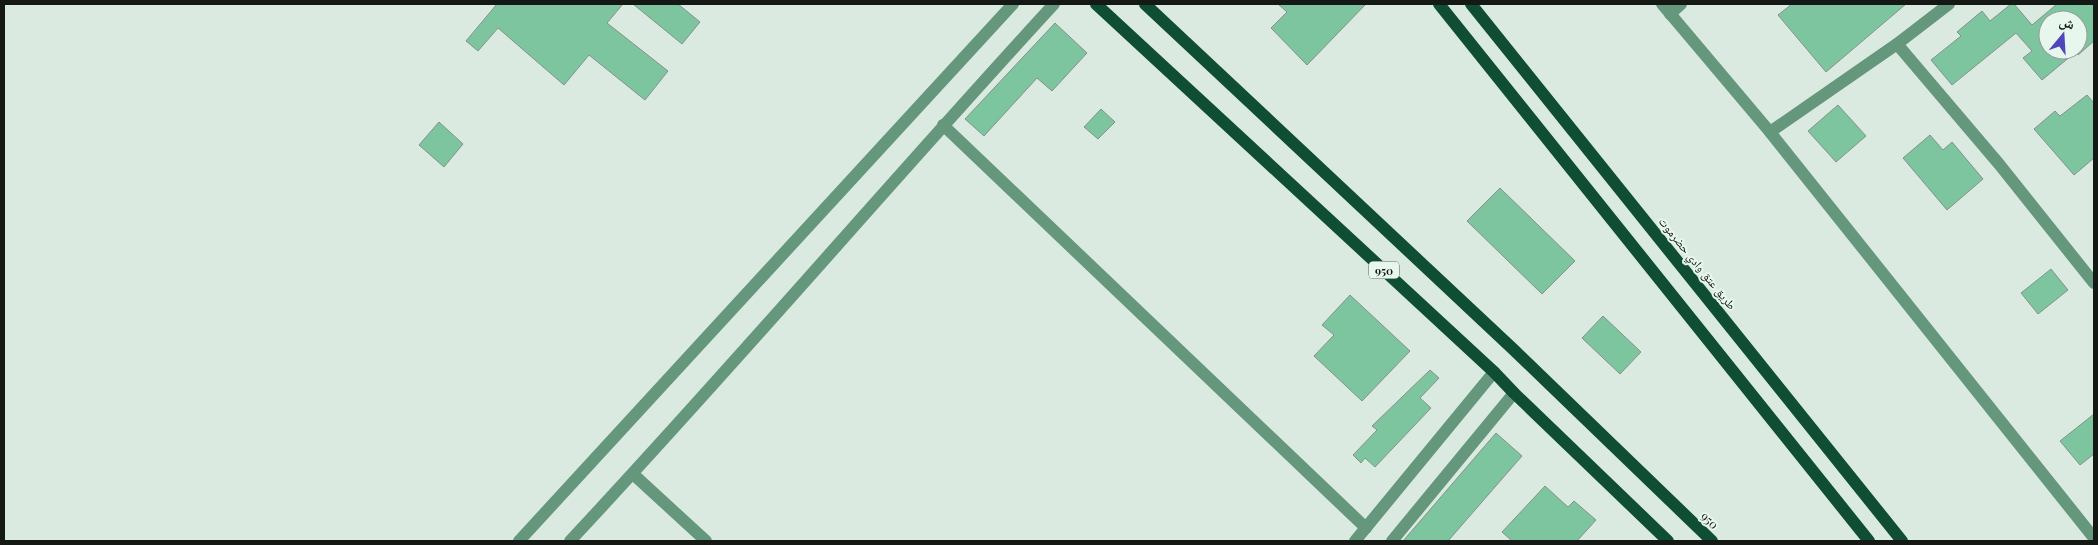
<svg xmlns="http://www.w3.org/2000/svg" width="2098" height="545" viewBox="0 0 2098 545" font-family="'Playfair Display','Noto Naskh Arabic',serif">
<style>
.building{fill:#7dc59f;stroke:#85928b;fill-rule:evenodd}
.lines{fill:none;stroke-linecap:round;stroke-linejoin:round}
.street{stroke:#65977c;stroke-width:12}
.primary{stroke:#0f4e33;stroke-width:12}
.labels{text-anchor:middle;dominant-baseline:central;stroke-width:4;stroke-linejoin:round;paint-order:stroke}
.shield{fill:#e8f7ee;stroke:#545c57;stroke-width:1}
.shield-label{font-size:11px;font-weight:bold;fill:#141916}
.street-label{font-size:12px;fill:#141916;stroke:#e8f7ee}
</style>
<rect width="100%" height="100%" fill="#dbeae1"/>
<g class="building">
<path d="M 497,4 L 623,4 L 607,23 L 668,71 L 645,100 L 589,55 L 564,85 L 498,28 L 478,51 L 466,41 Z"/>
<path d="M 633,4 L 678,4 L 700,22 L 682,44 Z"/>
<path d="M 1278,4 L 1366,4 L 1307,65 L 1271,28 L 1287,12 Z"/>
<path d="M 1792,4 L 1906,4 L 1826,72 L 1778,15 Z"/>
<path d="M 2011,4 L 2014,4 L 2032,25 L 2057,4 L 2094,4 L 2094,41 L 2078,55 L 2078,50 L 2042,80 L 2023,58 L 2032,51 L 2016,33 L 1952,85 L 1931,60 L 1961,36 L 1957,32 L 1982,11 L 1990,21 ZM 2048,20 L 2078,20 L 2078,50 L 2048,50 Z"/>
<path d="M 1055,23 L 1087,53 L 1052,91 L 1037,78 L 984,136 L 965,119 Z"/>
<path d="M 2087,95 L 2094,103 L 2094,158 L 2074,175 L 2034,129 L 2055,111 L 2060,116 Z"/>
<path d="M 1838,105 L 1866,136 L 1836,162 L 1808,131 Z"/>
<path d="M 1101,109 L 1115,122 L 1098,139 L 1084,127 Z"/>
<path d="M 439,122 L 463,144 L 444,167 L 419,145 Z"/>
<path d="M 1930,135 L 1943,150 L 1952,142 L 1983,179 L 1947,210 L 1903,158 Z"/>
<path d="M 1500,188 L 1575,261 L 1542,294 L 1467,221 Z"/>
<path d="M 2051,269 L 2068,290 L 2038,314 L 2021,293 Z"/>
<path d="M 1350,295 L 1410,351 L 1362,401 L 1314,356 L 1334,335 L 1322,325 Z"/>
<path d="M 1603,316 L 1641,352 L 1620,374 L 1582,338 Z"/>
<path d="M 1430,370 L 1439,378 L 1420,398 L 1431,408 L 1375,467 L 1365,458 L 1361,463 L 1353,455 L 1377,430 L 1372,426 Z"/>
<path d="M 2094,414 L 2094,454 L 2080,465 L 2060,441 Z"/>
<path d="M 1496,433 L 1522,456 L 1448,541 L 1403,541 Z"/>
<path d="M 1545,486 L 1568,507 L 1574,501 L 1596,520 L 1577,541 L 1512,541 L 1502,532 Z"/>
</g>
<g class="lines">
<g class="street">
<path d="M 1662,4 L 1770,132 L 2094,538"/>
<path d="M 1670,14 L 1681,4"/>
<path d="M 1897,44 L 1999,164 L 2094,283"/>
<path d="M 943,125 L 1366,528"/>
<path d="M 1770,132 L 1897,44 L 1949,4"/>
<path d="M 633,474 L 706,541"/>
<path d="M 519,541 L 1013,4"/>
<path d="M 570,541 C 735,365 891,181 1054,4"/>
<path d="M 1355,541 L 1494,372"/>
<path d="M 1392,541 L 1514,393"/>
</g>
<g class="primary">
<path d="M 1096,4 L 1494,372 L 1514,393 L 1668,541"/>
<path d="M 1145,4 L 1514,350 L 1712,541"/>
<path d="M 1439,4 L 1869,541"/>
<path d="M 1471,4 L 1902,541"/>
</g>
</g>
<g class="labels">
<rect class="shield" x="1369" y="261.5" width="30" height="17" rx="4"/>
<g class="shield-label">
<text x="1384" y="270">950</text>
</g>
<g class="street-label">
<text transform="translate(1698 263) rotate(51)">طريق عتق وادي حضرموت</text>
<text transform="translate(1710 520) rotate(44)">950</text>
</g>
</g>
<rect width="2098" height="545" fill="none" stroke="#141916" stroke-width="10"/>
<g transform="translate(2063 35) rotate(18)"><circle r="24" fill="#e8f7ee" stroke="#939e98"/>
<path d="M0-4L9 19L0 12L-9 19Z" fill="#4f46bd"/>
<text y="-8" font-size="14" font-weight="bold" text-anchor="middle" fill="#141916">ش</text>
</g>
</svg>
